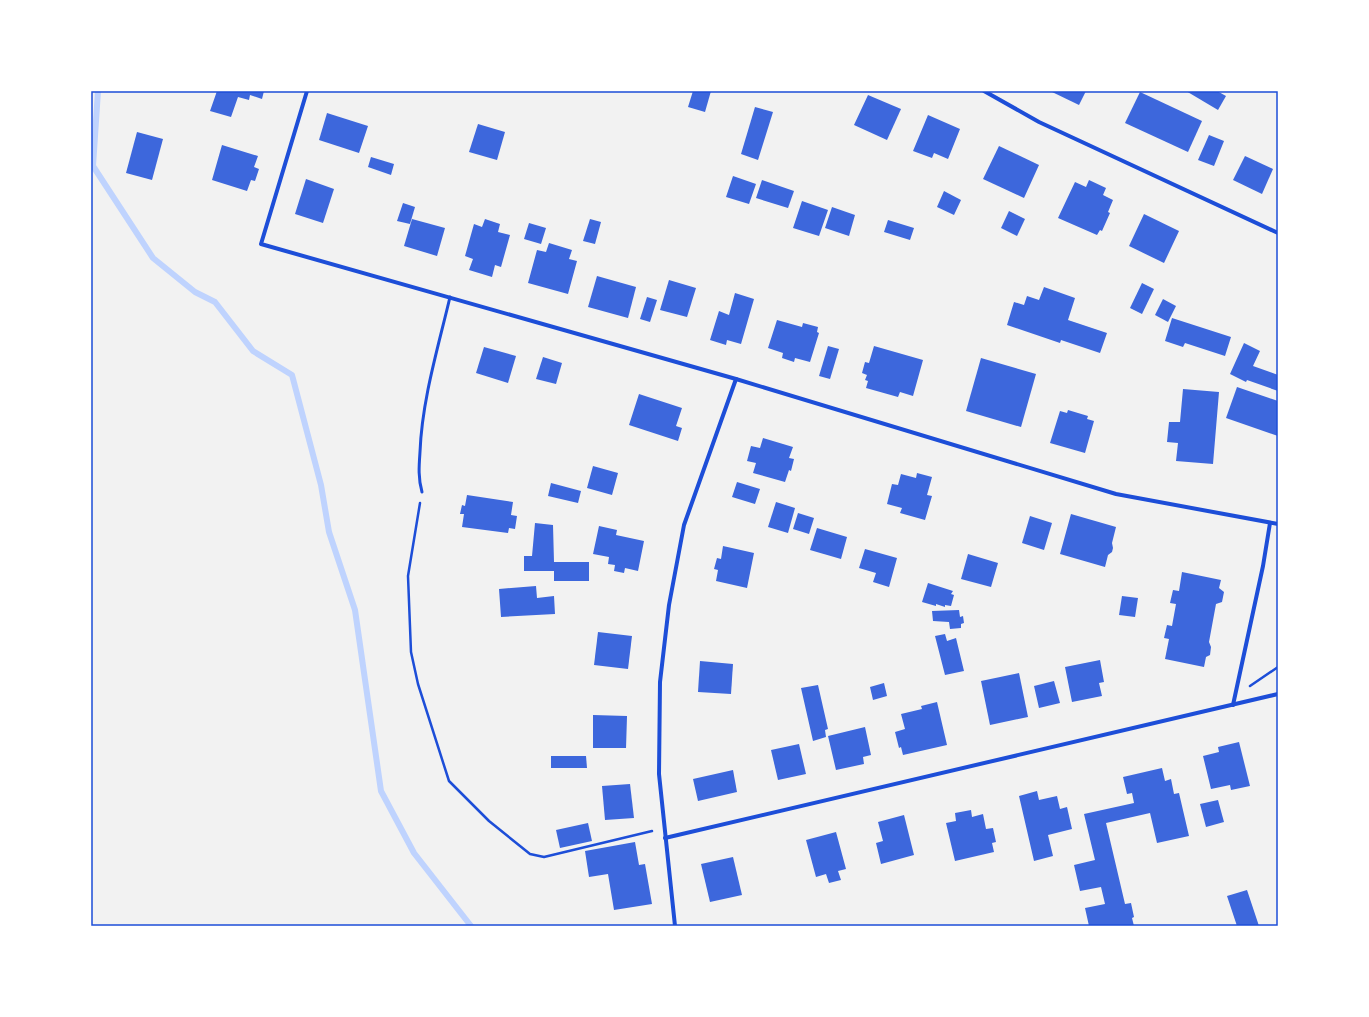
<svg xmlns="http://www.w3.org/2000/svg" width="1369" height="1017" viewBox="0 0 1369 1017" font-family="'Playfair Display',serif">
<style>
.lines{fill:none;stroke-linecap:round;stroke-linejoin:round}
.stream{stroke:#bfd3fe;stroke-width:6}
.building{fill:#3d67dc}
.path{stroke:#1d4ed8;stroke-width:2.5}
.service{stroke:#1d4ed8;stroke-width:3}
.minor{stroke:#1d4ed8;stroke-width:4}
.neatline{fill:none;stroke:#1d4ed8;stroke-width:1.5}
</style>
<rect width="100%" height="100%" fill="#f2f2f2"/>
<g class="lines">
<path class="stream" d="M 98,91 L 93,166 L 153,258 L 195,292 L 215,302 L 253,351 L 292,375 L 321,485 L 329,532 L 355,610 L 381,791 L 414,853 L 471,926"/>
</g>
<g class="building">
<path d="M 217,91 L 264,91 L 262,99 L 250,95 L 249,100 L 238,97 L 231,117 L 210,111 Z"/>
<path d="M 693,91 L 711,91 L 705,112 L 688,107 Z"/>
<path d="M 1050,91 L 1086,91 L 1079,105 Z"/>
<path d="M 1186,91 L 1217,91 L 1226,96 L 1218,110 Z"/>
<path d="M 1140,92 L 1202,121 L 1188,152 L 1125,123 Z"/>
<path d="M 868,95 L 901,109 L 887,140 L 854,125 Z"/>
<path d="M 755,107 L 773,112 L 758,160 L 741,154 Z"/>
<path d="M 327,113 L 368,126 L 359,153 L 319,140 Z"/>
<path d="M 928,115 L 960,129 L 948,159 L 934,153 L 932,158 L 913,151 Z"/>
<path d="M 478,124 L 505,132 L 497,160 L 469,152 Z"/>
<path d="M 137,132 L 163,139 L 152,180 L 126,173 Z"/>
<path d="M 1209,135 L 1224,141 L 1214,166 L 1198,160 Z"/>
<path d="M 222,145 L 258,156 L 254,167 L 259,169 L 255,181 L 251,180 L 247,191 L 212,180 Z"/>
<path d="M 999,146 L 1039,165 L 1024,198 L 983,179 Z"/>
<path d="M 1245,156 L 1273,169 L 1262,194 L 1233,180 Z"/>
<path d="M 371,157 L 394,164 L 391,175 L 368,167 Z"/>
<path d="M 733,176 L 756,184 L 749,204 L 726,197 Z"/>
<path d="M 306,179 L 334,189 L 323,223 L 295,214 Z"/>
<path d="M 762,180 L 794,191 L 788,208 L 756,198 Z"/>
<path d="M 1089,180 L 1106,188 L 1103,195 L 1113,200 L 1108,212 L 1110,213 L 1102,231 L 1100,230 L 1097,235 L 1058,218 L 1075,182 L 1086,187 Z"/>
<path d="M 944,191 L 961,200 L 954,215 L 937,207 Z"/>
<path d="M 802,201 L 828,210 L 819,236 L 793,228 Z"/>
<path d="M 403,203 L 415,207 L 410,224 L 397,221 Z"/>
<path d="M 832,207 L 855,215 L 849,236 L 825,228 Z"/>
<path d="M 1009,211 L 1025,219 L 1017,236 L 1001,228 Z"/>
<path d="M 1144,214 L 1179,231 L 1164,263 L 1129,246 Z"/>
<path d="M 412,219 L 445,228 L 437,256 L 404,246 Z"/>
<path d="M 485,219 L 500,224 L 498,232 L 510,235 L 501,267 L 495,265 L 492,277 L 469,270 L 473,259 L 465,256 L 474,224 L 482,227 Z"/>
<path d="M 590,219 L 601,222 L 595,244 L 583,241 Z"/>
<path d="M 888,220 L 914,228 L 910,240 L 884,232 Z"/>
<path d="M 529,223 L 546,228 L 541,244 L 524,239 Z"/>
<path d="M 549,243 L 572,250 L 569,259 L 577,261 L 568,294 L 528,283 L 537,250 L 546,252 Z"/>
<path d="M 597,276 L 636,287 L 628,318 L 588,307 Z"/>
<path d="M 669,280 L 696,288 L 687,317 L 660,310 Z"/>
<path d="M 1142,283 L 1154,289 L 1142,314 L 1130,308 Z"/>
<path d="M 1044,287 L 1075,298 L 1068,320 L 1107,333 L 1100,353 L 1061,340 L 1060,343 L 1007,325 L 1014,302 L 1024,305 L 1027,296 L 1039,300 Z"/>
<path d="M 735,293 L 754,299 L 741,344 L 727,340 L 726,345 L 710,340 L 719,311 L 729,315 Z"/>
<path d="M 647,297 L 657,300 L 650,322 L 640,319 Z"/>
<path d="M 1163,299 L 1176,306 L 1168,322 L 1155,315 Z"/>
<path d="M 1172,318 L 1231,337 L 1225,356 L 1185,343 L 1183,347 L 1165,341 Z"/>
<path d="M 777,320 L 802,327 L 803,323 L 818,327 L 817,332 L 819,333 L 810,362 L 795,358 L 794,362 L 782,358 L 783,353 L 768,348 Z"/>
<path d="M 1244,343 L 1260,351 L 1253,366 L 1278,375 L 1278,391 L 1247,380 L 1246,382 L 1230,374 Z"/>
<path d="M 828,346 L 839,349 L 830,379 L 819,376 Z"/>
<path d="M 874,346 L 923,360 L 913,396 L 900,392 L 898,397 L 866,388 L 868,381 L 865,380 L 867,375 L 862,373 L 865,362 L 869,363 Z"/>
<path d="M 484,347 L 516,356 L 508,383 L 476,373 Z"/>
<path d="M 543,357 L 562,363 L 556,384 L 536,379 Z"/>
<path d="M 981,358 L 1036,374 L 1021,427 L 966,411 Z"/>
<path d="M 1237,387 L 1278,401 L 1278,436 L 1226,418 Z"/>
<path d="M 1183,389 L 1219,392 L 1213,464 L 1176,461 L 1178,443 L 1167,442 L 1169,422 L 1180,422 Z"/>
<path d="M 639,394 L 682,408 L 676,426 L 682,428 L 678,441 L 629,425 Z"/>
<path d="M 1068,410 L 1088,416 L 1087,419 L 1094,421 L 1085,453 L 1050,443 L 1060,411 L 1067,413 Z"/>
<path d="M 763,438 L 793,447 L 789,458 L 794,459 L 791,471 L 789,470 L 785,482 L 753,473 L 756,463 L 747,461 L 751,446 L 760,448 Z"/>
<path d="M 593,466 L 618,473 L 612,495 L 587,488 Z"/>
<path d="M 917,473 L 932,477 L 927,495 L 932,496 L 925,520 L 900,513 L 902,508 L 887,504 L 892,484 L 898,485 L 901,474 L 916,478 Z"/>
<path d="M 737,482 L 760,489 L 755,504 L 732,497 Z"/>
<path d="M 551,483 L 581,491 L 578,503 L 548,496 Z"/>
<path d="M 467,495 L 513,502 L 511,515 L 517,516 L 515,529 L 509,528 L 508,533 L 462,527 L 464,514 L 460,514 L 462,505 L 465,506 Z"/>
<path d="M 776,502 L 795,508 L 788,533 L 768,527 Z"/>
<path d="M 798,513 L 814,518 L 809,534 L 793,529 Z"/>
<path d="M 1071,514 L 1116,527 L 1112,543 L 1113,548 L 1112,552 L 1108,555 L 1105,567 L 1060,554 Z"/>
<path d="M 1030,516 L 1052,523 L 1044,550 L 1022,543 Z"/>
<path d="M 535,523 L 553,525 L 554,562 L 589,562 L 589,581 L 554,581 L 554,571 L 524,571 L 524,556 L 532,556 Z"/>
<path d="M 599,526 L 617,530 L 616,535 L 644,541 L 638,571 L 625,568 L 624,573 L 614,571 L 615,565 L 608,564 L 609,557 L 593,554 Z"/>
<path d="M 817,528 L 847,537 L 841,559 L 810,550 Z"/>
<path d="M 723,546 L 754,553 L 747,588 L 716,581 L 718,570 L 714,569 L 717,558 L 721,559 Z"/>
<path d="M 865,549 L 897,558 L 889,587 L 873,582 L 876,573 L 859,568 Z"/>
<path d="M 968,554 L 998,563 L 991,587 L 961,579 Z"/>
<path d="M 1182,572 L 1221,580 L 1219,588 L 1224,592 L 1222,602 L 1216,604 L 1209,642 L 1211,647 L 1210,655 L 1206,657 L 1204,667 L 1165,659 L 1169,639 L 1164,638 L 1167,625 L 1172,626 L 1176,604 L 1170,603 L 1173,590 L 1179,591 Z"/>
<path d="M 928,583 L 953,591 L 951,594 L 954,595 L 951,606 L 945,605 L 945,607 L 936,604 L 936,606 L 922,602 Z"/>
<path d="M 536,586 L 537,598 L 554,596 L 555,614 L 501,617 L 499,589 Z"/>
<path d="M 1122,596 L 1138,598 L 1135,617 L 1119,615 Z"/>
<path d="M 959,610 L 960,617 L 963,616 L 964,623 L 961,624 L 961,628 L 950,629 L 949,622 L 933,621 L 932,611 Z"/>
<path d="M 598,632 L 632,636 L 628,669 L 594,665 Z"/>
<path d="M 945,634 L 947,641 L 956,638 L 964,671 L 945,675 L 935,636 Z"/>
<path d="M 1100,660 L 1104,682 L 1099,683 L 1102,696 L 1072,702 L 1065,667 Z"/>
<path d="M 700,661 L 733,664 L 731,694 L 698,692 Z"/>
<path d="M 1019,673 L 1028,717 L 990,725 L 981,681 Z"/>
<path d="M 1054,681 L 1060,703 L 1039,708 L 1034,686 Z"/>
<path d="M 884,683 L 887,696 L 873,700 L 870,687 Z"/>
<path d="M 818,685 L 828,729 L 825,730 L 826,737 L 813,741 L 801,688 Z"/>
<path d="M 937,702 L 947,745 L 903,755 L 901,747 L 899,748 L 895,732 L 905,729 L 901,714 L 922,709 L 921,706 Z"/>
<path d="M 593,715 L 627,716 L 626,748 L 593,748 Z"/>
<path d="M 865,727 L 871,755 L 863,757 L 864,764 L 836,770 L 828,736 Z"/>
<path d="M 1239,742 L 1250,786 L 1231,790 L 1230,785 L 1211,789 L 1203,756 L 1219,752 L 1218,747 Z"/>
<path d="M 799,744 L 806,774 L 778,780 L 771,750 Z"/>
<path d="M 551,756 L 586,756 L 587,768 L 551,768 Z"/>
<path d="M 1162,768 L 1165,781 L 1171,779 L 1174,794 L 1179,793 L 1189,836 L 1157,843 L 1150,813 L 1106,823 L 1125,904 L 1131,903 L 1134,917 L 1132,918 L 1134,926 L 1089,926 L 1085,908 L 1105,904 L 1101,887 L 1080,891 L 1074,865 L 1095,860 L 1084,814 L 1134,803 L 1132,793 L 1127,794 L 1123,777 Z"/>
<path d="M 733,770 L 737,792 L 698,801 L 693,779 Z"/>
<path d="M 630,784 L 634,818 L 605,820 L 602,786 Z"/>
<path d="M 1037,791 L 1039,800 L 1057,796 L 1060,809 L 1067,807 L 1072,829 L 1048,835 L 1053,856 L 1034,861 L 1019,796 Z"/>
<path d="M 1218,800 L 1224,822 L 1206,827 L 1200,804 Z"/>
<path d="M 971,810 L 972,817 L 983,814 L 986,829 L 993,828 L 996,842 L 992,843 L 994,852 L 955,861 L 946,823 L 956,821 L 955,813 Z"/>
<path d="M 904,815 L 914,855 L 881,864 L 876,843 L 883,841 L 878,822 Z"/>
<path d="M 588,823 L 592,841 L 560,848 L 556,830 Z"/>
<path d="M 836,832 L 846,869 L 838,871 L 841,880 L 829,883 L 826,874 L 816,877 L 806,840 Z"/>
<path d="M 635,842 L 639,865 L 645,864 L 652,904 L 614,910 L 608,874 L 589,877 L 585,851 Z"/>
<path d="M 733,857 L 742,895 L 710,902 L 701,864 Z"/>
<path d="M 1247,890 L 1259,926 L 1237,926 L 1227,896 Z"/>
</g>
<g class="lines">
<g class="path">
<path d="M 420,503 L 408,576 L 411,652 L 418,684 L 449,781 L 489,821 L 530,854 L 544,857 L 652,831"/>
<path d="M 1250,686 L 1278,667"/>
</g>
<path class="service" d="M 422,492 C 418,478 419,466 420,452 C 422,400 438,348 450,297"/>
<g class="minor">
<path d="M 307,91 L 261,244 L 736,379 L 1116,494 L 1278,524"/>
<path d="M 984,91 L 1039,122 L 1278,233"/>
<path d="M 1233,705 L 1263,566 L 1270,523"/>
<path d="M 665,838 L 1278,694"/>
<path d="M 675,926 L 659,774 L 660,682 L 669,605 L 684,525 L 736,379"/>
</g>
</g>
<rect width="1369" height="1017" fill="none" stroke="#ffffff" stroke-width="184"/>
<rect x="92" y="92" width="1185" height="833" class="neatline"/>
</svg>
